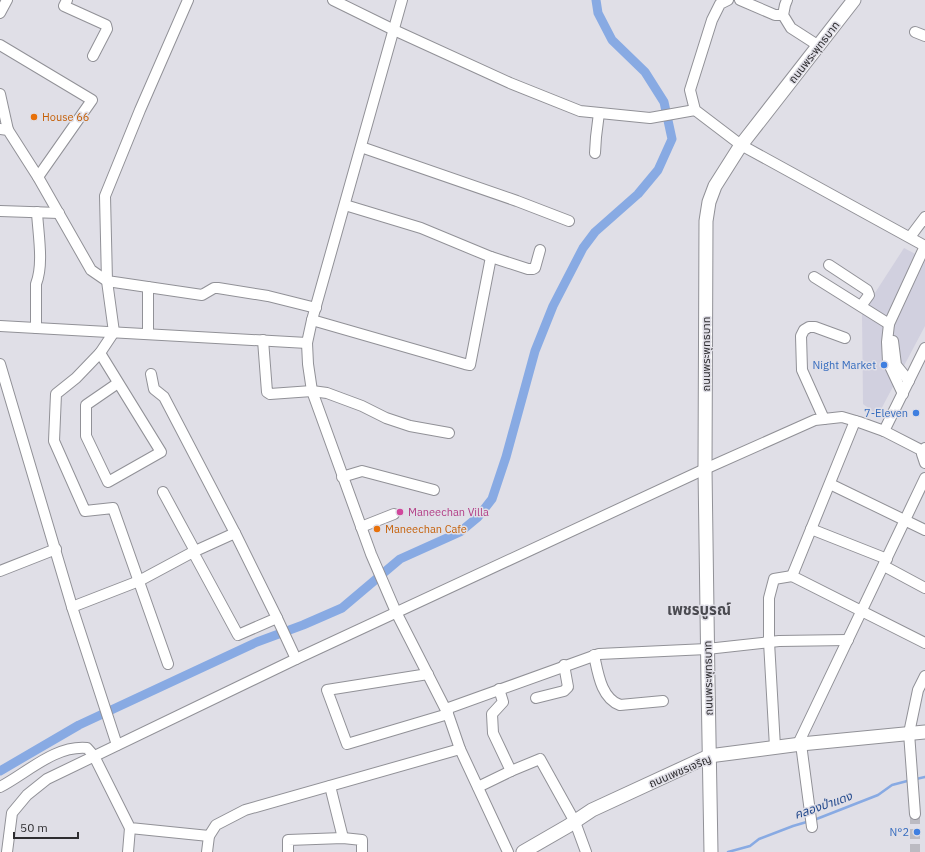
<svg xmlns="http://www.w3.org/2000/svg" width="925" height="852" viewBox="0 0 925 852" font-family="'IBM Plex Sans','Noto Sans Thai',sans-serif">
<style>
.built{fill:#d1d0df}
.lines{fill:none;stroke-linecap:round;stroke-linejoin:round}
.stream{stroke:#88aae3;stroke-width:2.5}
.canal{stroke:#88aae3;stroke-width:9}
.minor-tunnel{stroke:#bcbbc2;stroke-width:10;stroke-dasharray:10 5;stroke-linecap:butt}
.minor-casing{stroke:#919197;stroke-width:12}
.major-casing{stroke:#919197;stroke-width:15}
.minor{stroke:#fff;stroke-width:10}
.major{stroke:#fff;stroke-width:13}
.food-dot{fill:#e8710a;stroke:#e0dfe7;stroke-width:1.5}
.shop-dot{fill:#3f7fe0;stroke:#e0dfe7;stroke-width:1.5}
.hotel-dot{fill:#d1479c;stroke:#e0dfe7;stroke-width:1.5}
.labels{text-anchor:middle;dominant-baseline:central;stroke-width:3;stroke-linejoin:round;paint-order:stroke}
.street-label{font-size:11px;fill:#2e2d30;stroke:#e0dfe7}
.food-label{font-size:11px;fill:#c56008;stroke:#e0dfe7;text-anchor:start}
.shop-label{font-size:11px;fill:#366cbe;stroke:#e0dfe7;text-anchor:end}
.hotel-label{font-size:11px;fill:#b23c85;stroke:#e0dfe7;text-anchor:start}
.water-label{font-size:12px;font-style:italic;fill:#21488c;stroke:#e0dfe7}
.district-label{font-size:15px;font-weight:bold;fill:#4b4b51;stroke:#e0dfe7}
</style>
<rect width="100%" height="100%" fill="#e0dfe7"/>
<path class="built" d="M 904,248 L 925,259 L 925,326 L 878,415 L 863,404 L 862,313 Z"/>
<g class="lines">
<g class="stream">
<path d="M 916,779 L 925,777"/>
<path d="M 814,820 L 878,795 L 892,785 L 911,780"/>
<path d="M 728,852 L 750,846 L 759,839 L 793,826 L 810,821"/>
</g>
<path class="canal" d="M 0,771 L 79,725 L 257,642 L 303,625 L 342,608 L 400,559 L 460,532 L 478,517 L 492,499 L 506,457 L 535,351 L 553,306 L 583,248 L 595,232 L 638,194 L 658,170 L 672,139 L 664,102 L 645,72 L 612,40 L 598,13 L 596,0"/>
<path class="minor-tunnel" d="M 915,814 L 915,852"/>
<g class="minor-casing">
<g id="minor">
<path d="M 67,0 L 64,6 L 106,25 L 107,29 L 93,56"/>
<path d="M 188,0 L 140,110 L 105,196 L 107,281 L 202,295 L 214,288 L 218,288 L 268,296 L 316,308"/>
<path d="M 333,0 L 394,30 L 510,83 L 580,111 L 650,118 L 695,110"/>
<path d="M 402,0 L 312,320 L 307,343 L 308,364 L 312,391 L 371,554 L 396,612 L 448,714 L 460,749 L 508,852"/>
<path d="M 728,0 L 720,4 L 712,20 L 690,90 L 695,110 L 741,145 L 925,246"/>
<path d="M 740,0 L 775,15 L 783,15"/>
<path d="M 787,0 L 785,5 L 783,15 L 791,28 L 819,46"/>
<path d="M 0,13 L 7,0"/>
<path d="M 915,32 L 925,36"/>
<path d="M 0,45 L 92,100 L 38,177"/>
<path d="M 0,94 L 8,130"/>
<path d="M 0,129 L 8,130 L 38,177 L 91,270 L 107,281 L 114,332 L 100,353 L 76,378 L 56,394 L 54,441 L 85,511 L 113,508 L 168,664"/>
<path d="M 361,147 L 517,201 L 569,221"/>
<path d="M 595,153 L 596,137 L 599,113"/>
<path d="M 0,211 L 59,213"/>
<path d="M 910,237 L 925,217"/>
<path d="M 491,257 L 528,269 L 533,269 L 535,268 L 540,250"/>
<path d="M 829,265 L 867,290 L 869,295 L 861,306"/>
<path d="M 814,277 L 889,324"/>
<path d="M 312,320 L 465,364 L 470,365 L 491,257 L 421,228 L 345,205"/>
<path d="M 0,326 L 307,343"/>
<path d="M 36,328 L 36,284 C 44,264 38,233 37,212"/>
<path d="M 148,334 L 148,287"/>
<path d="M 263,340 L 267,392 L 270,394 L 312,391 L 327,393 L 362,406 L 386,418 L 410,426 L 449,433"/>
<path d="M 893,341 L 896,365 L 909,381"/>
<path d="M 100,353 L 161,452 L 108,482 L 86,436 L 86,405 L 118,383"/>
<path d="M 0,364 L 73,610 L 117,745"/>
<path d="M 151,374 L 154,389 L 164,397 L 235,533"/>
<path d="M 903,394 L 888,362 L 887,342 L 889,324 L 925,246"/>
<path d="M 824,419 L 802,370 L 801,336 L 804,330 L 809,327 L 815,327 L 845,338"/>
<path d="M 855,421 L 792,576 L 925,643"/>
<path d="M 884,431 L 925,348"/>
<path d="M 925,448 L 922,454 L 925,463"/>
<path d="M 342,477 L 362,471 L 434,490"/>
<path d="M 830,484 L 925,530"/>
<path d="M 163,492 L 195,551"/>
<path d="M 361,527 L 394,514"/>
<path d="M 811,529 L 887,559"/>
<path d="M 884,566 L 925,588"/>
<path d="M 0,571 L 56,549"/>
<path d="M 72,607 L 139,581 L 193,552 L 235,533 L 277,618 L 238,635 L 193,552"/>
<path d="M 277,618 L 296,659"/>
<path d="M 594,655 C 598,673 601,698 620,705 L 663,701"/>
<path d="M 428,674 L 327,690 L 347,744 L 448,714"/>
<path d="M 499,689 L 503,702 L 492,714 L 493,733 L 511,771"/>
<path d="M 536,698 L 564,691 L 568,687 L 564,665"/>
<path d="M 446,709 L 599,654 L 707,649 L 779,641 L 848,640"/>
<path d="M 798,744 L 925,478"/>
<path d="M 801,744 L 812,827"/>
<path d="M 775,747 L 769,642 L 769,598 L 774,579 L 792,576"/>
<path d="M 330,786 L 343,838"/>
<path d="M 0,787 C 27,773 55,745 87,748 L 94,756 L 130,828 L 209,836"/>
<path d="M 478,787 L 511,771 L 540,759 L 575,822 L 586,852"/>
<path d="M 915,814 L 909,733 L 918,690 L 925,676"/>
<path d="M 7,852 L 12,813 L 27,795 L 47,779 L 296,659 L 705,469 L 815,420 L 842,417 L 859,422 L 884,431 L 923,451"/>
<path d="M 128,852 L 130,828"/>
<path d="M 207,852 L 209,836 L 216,825 L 245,810 L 460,749"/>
<path d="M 288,852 L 288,840 L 343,838 L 362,840 L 362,852"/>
</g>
</g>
<g class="major-casing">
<g id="major">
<path d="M 523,852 L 568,826 L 592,810 L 709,756 L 801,744 L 925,732"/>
<path d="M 711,852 L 708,682 L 705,469 L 706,221 L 709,202 L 715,186 L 741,145 L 854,0"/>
</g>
</g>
<use href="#minor" class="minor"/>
<use href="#major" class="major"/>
</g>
<g class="food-dot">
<circle cx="34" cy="117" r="4"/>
<circle cx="377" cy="529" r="4"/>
</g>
<g class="shop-dot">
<circle cx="884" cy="365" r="4"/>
<circle cx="916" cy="413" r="4"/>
<circle cx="917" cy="832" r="4"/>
</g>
<circle class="hotel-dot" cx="400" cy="512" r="4"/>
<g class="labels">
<g class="street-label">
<text transform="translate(814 52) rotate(-52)">ถนนพระพุทธบาท</text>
<text transform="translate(706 354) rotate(-90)">ถนนพระพุทธบาท</text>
<text transform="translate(708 678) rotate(-91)">ถนนพระพุทธบาท</text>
<text transform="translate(680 771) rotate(-23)">ถนนเพชรเจริญ</text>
</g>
<g class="food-label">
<text x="42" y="117">House 66</text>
<text x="385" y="529">Maneechan Cafe</text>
</g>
<g class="shop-label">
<text x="876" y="365">Night Market</text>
<text x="908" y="413">7-Eleven</text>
<text x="909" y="832">N°2</text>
</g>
<g class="hotel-label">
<text x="408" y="512">Maneechan Villa</text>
</g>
<g class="water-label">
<text transform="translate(823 805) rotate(-19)">คลองป่าแดง</text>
</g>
<g class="district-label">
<text x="699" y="609">เพชรบูรณ์</text>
</g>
</g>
<path d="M14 832v6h64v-6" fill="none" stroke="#2e2d30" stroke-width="2"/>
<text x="20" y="832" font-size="12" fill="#2e2d30" stroke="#e0dfe7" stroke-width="3" paint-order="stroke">50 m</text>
</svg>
